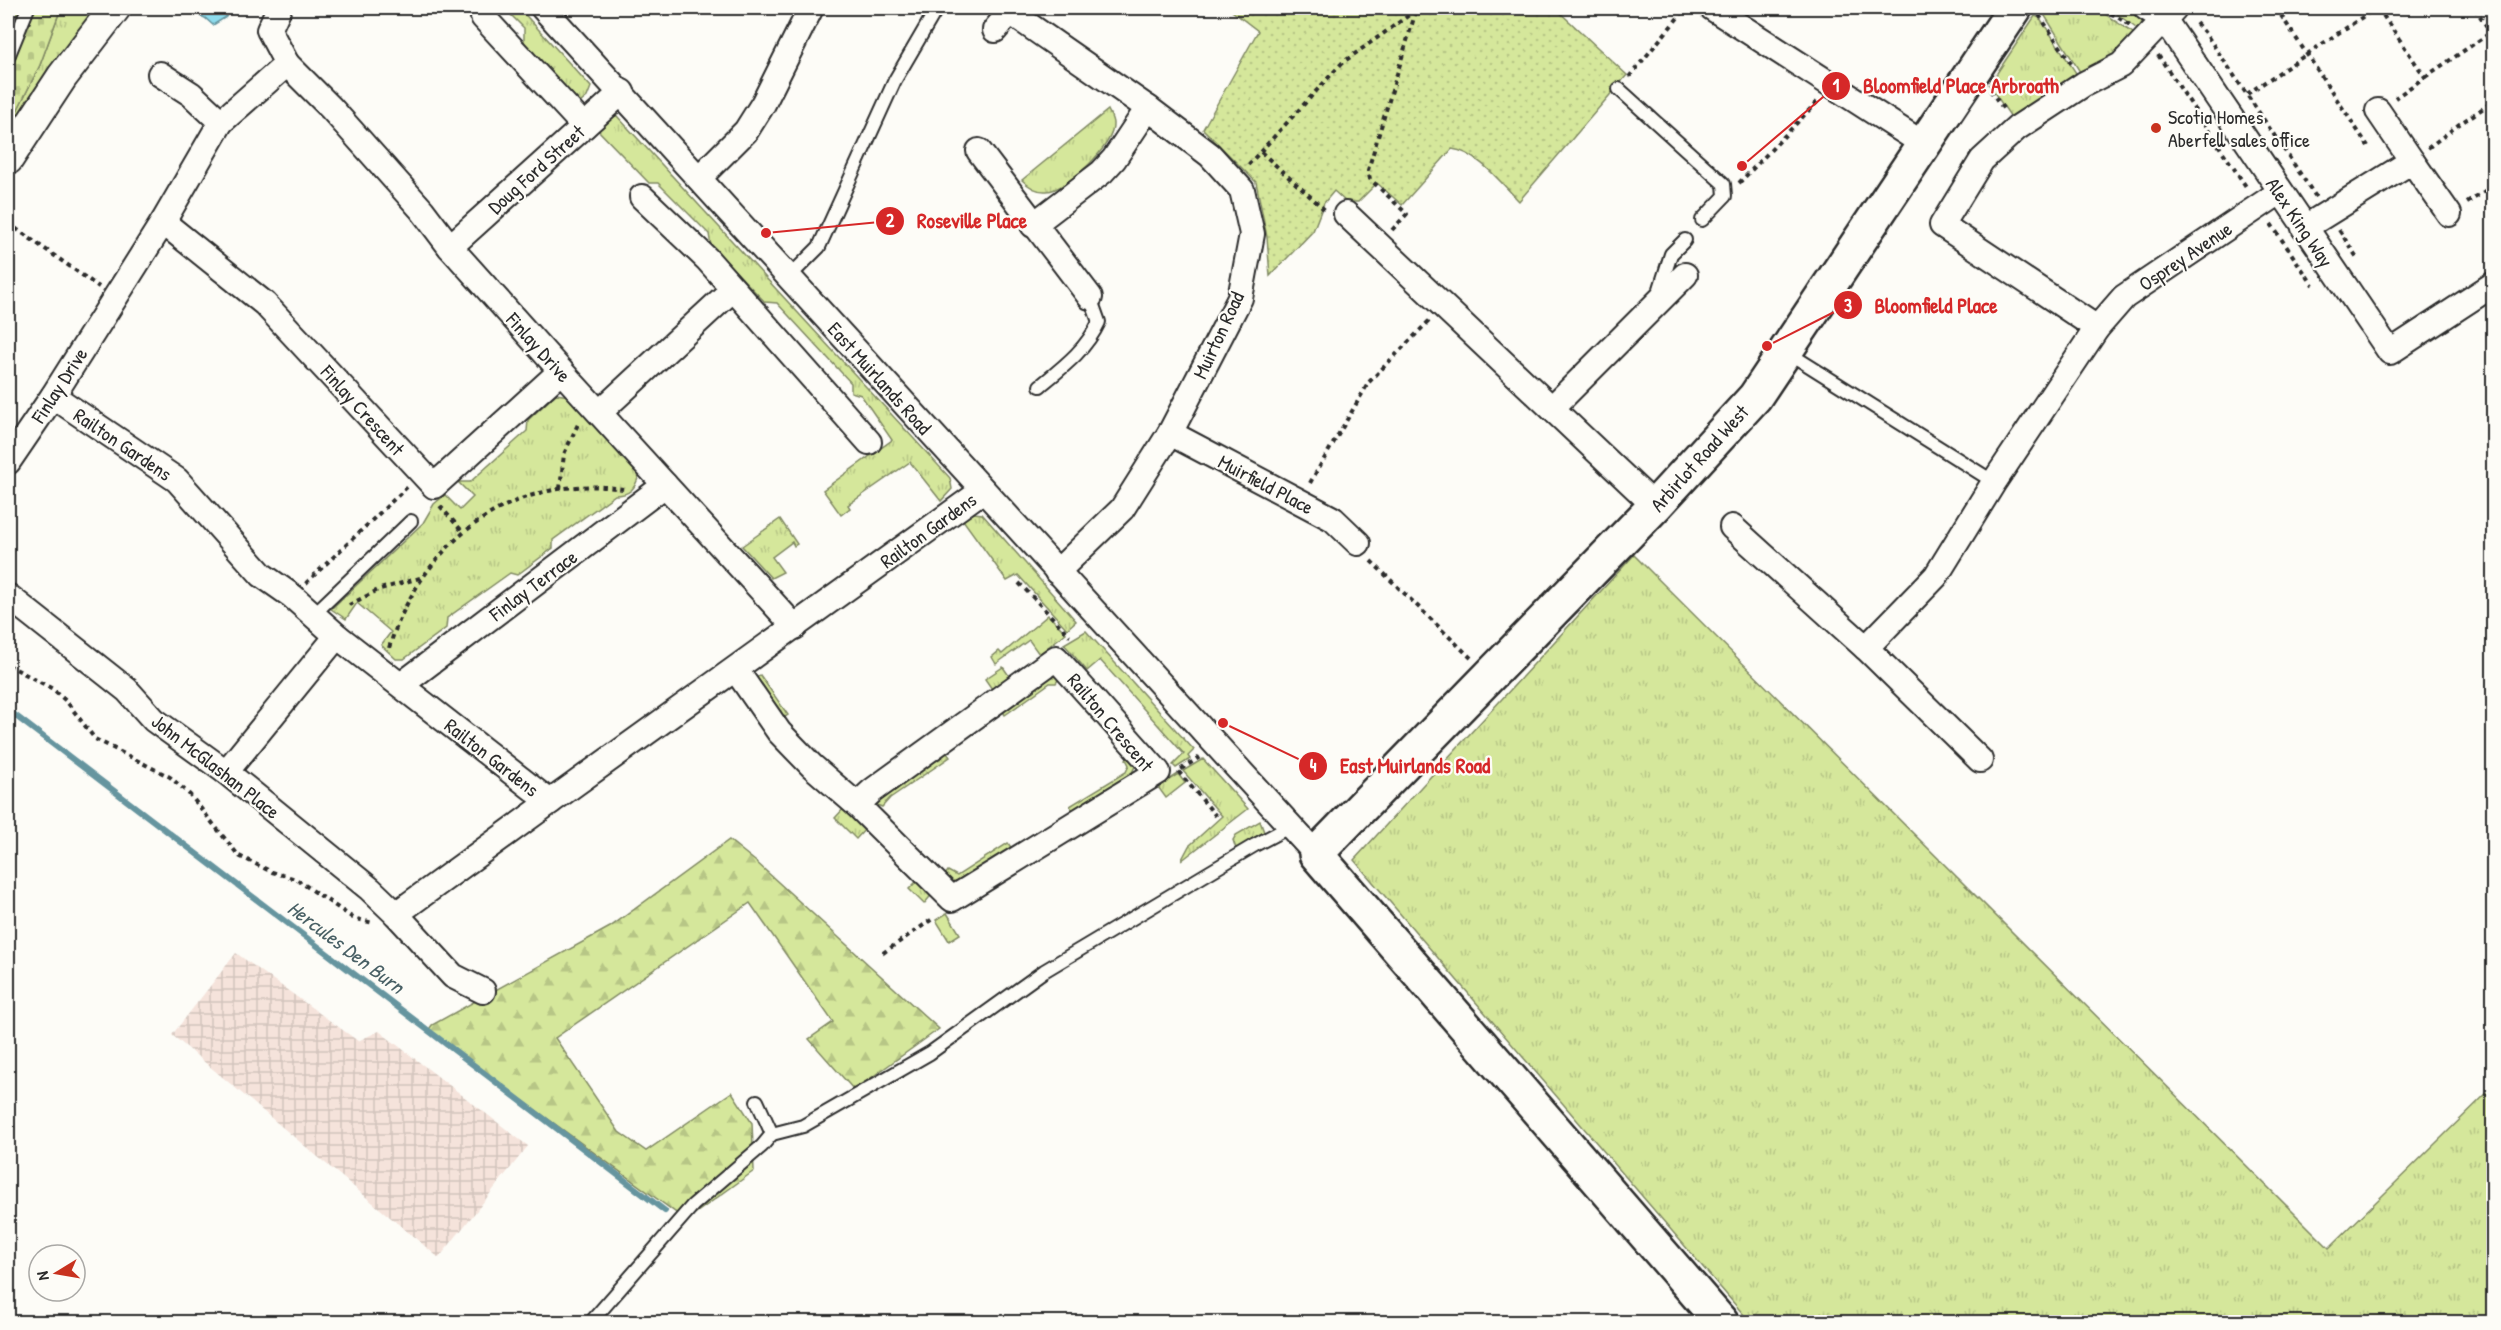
<svg xmlns="http://www.w3.org/2000/svg" width="2501" height="1330" viewBox="0 0 2501 1330" font-family="'Patrick Hand',sans-serif">
<style>
.industrial{fill:url(#industrial-grid)}
.grass{fill:url(#grass-tufts);stroke:#808963;stroke-width:1.5}
.forest{fill:url(#forest-firs);stroke:#808963;stroke-width:1.5}
.cemetery{fill:url(#cemetery-stones);stroke:#808963;stroke-width:1.5}
.park{fill:url(#park-dots);stroke:#808963;stroke-width:1.5}
.water{fill:#8edced;stroke:#66959f;stroke-width:1.5}
.lines{fill:none;stroke-linecap:round;stroke-linejoin:round}
.stream{stroke:#66959f;stroke-width:6}
.service-casing{stroke:#2b2b2b;stroke-width:16}
.minor-casing{stroke:#2b2b2b;stroke-width:28}
.tertiary-casing{stroke:#2b2b2b;stroke-width:34}
.secondary-casing{stroke:#2b2b2b;stroke-width:38}
.path{stroke:#2b2b2b;stroke-width:4;stroke-dasharray:4.5 4.5;stroke-linecap:butt}
.service{stroke:#fdfcf7;stroke-width:12}
.minor{stroke:#fdfcf7;stroke-width:24}
.tertiary{stroke:#fdfcf7;stroke-width:30}
.secondary{stroke:#fdfcf7;stroke-width:33}
.poi-dot{fill:#c8321e;stroke:#fdfcf7;stroke-width:2}
.labels{text-anchor:middle;dominant-baseline:central;stroke-width:4.5;stroke-linejoin:round;paint-order:stroke}
.poi-label{font-size:20px;fill:#2b2b2b;stroke:#fdfcf7;text-anchor:start}
.street-label{font-size:20px;fill:#2b2b2b;stroke:#fdfcf7}
.water-label{font-size:21px;font-style:italic;fill:#496065;stroke:#fdfcf7}
.leader{fill:none;stroke:#d62828;stroke-width:2}
.callout-dot{fill:#d62828;stroke:#fdfcf7;stroke-width:2}
.mark-label{font-size:18px;text-anchor:middle;font-weight:bold;fill:#fff}
.callout-label{font-size:21px;text-anchor:middle;font-weight:bold;fill:#d62828;stroke:#fdfcf7;stroke-width:4.5;stroke-linejoin:round;paint-order:stroke}
</style>
<defs>
<pattern id="industrial-grid" width="8" height="8" patternUnits="userSpaceOnUse" patternTransform="scale(1.5)"><rect width="8" height="8" fill="#f5e3db"/><path d="M0 4h8M4 0v8" fill="none" stroke="#d2c3bc"/></pattern>
<pattern id="grass-tufts" width="24" height="20" patternUnits="userSpaceOnUse" patternTransform="scale(1.5)"><rect width="24" height="20" fill="#d5e79b"/><path d="M3 7l-1-3M5 7V3M7 7l1-3M15 17l-1-3M17 17v-4M19 17l1-3" fill="none" stroke="#b7c686"/></pattern>
<pattern id="forest-firs" width="22" height="20" patternUnits="userSpaceOnUse" patternTransform="scale(1.5)"><rect width="22" height="20" fill="#d5e79b"/><path d="M5 1l3.5 6h-7zM16 11l3.5 6h-7z" fill="#b7c686"/></pattern>
<pattern id="cemetery-stones" width="16" height="16" patternUnits="userSpaceOnUse" patternTransform="scale(1.5)"><rect width="16" height="16" fill="#d5e79b"/><path d="M2 7V4a2 2 0 0 1 4 0v3zM10 15v-3a2 2 0 0 1 4 0v3z" fill="#b7c686"/></pattern>
<pattern id="park-dots" width="8" height="8" patternUnits="userSpaceOnUse" patternTransform="scale(1.5)"><rect width="8" height="8" fill="#d5e79b"/><path d="M2 2h.1M6 6h.1" fill="none" stroke="#b7c686" stroke-width="1.8" stroke-linecap="round"/></pattern>
</defs>
<rect width="100%" height="100%" fill="#fdfcf7"/>
<filter id="ink" filterUnits="userSpaceOnUse"><feTurbulence type="fractalNoise" baseFrequency=".0167" numOctaves="2"/><feDisplacementMap in="SourceGraphic" scale="12" xChannelSelector="R" yChannelSelector="G"/><feConvolveMatrix kernelMatrix="1 2 1 2 8 2 1 2 1" color-interpolation-filters="sRGB"/></filter>
<g filter="url(#ink)">
<path class="industrial" d="M 236,953 L 358,1041 L 379,1031 L 528,1146 L 439,1258 L 172,1035 Z"/>
<g class="grass">
<path d="M 61,8 L 103,8 L 8,135 L 8,129 L 40,65 Z"/>
<path d="M 504,8 L 519,8 L 591,87 L 587,97 L 575,107 L 524,51 L 524,28 Z"/>
<path d="M 2040,8 L 2096,8 L 2136,35 L 2113,59 L 2082,75 Z"/>
<path d="M 2109,8 C 2124,8 2133,6 2142,20 L 2140,31 Z"/>
<path d="M 2035,16 L 2040,18 L 2078,76 L 2013,120 L 1989,85 Z"/>
<path d="M 1108,110 C 1110,114 1113,119 1113,124 C 1115,145 1067,190 1047,191 C 1037,192 1028,186 1022,180 Z"/>
<path d="M 612,116 L 617,116 L 950,478 L 952,489 L 941,501 L 910,462 L 848,505 L 850,508 L 841,515 L 823,490 L 892,440 L 861,395 L 851,392 L 851,383 L 777,303 L 765,302 L 711,246 L 709,234 L 658,183 L 649,183 L 596,128 Z"/>
<path d="M 556,394 L 569,396 L 639,475 C 635,489 630,495 615,495 L 553,540 L 553,548 L 517,575 L 510,573 L 447,618 L 446,628 L 404,659 L 396,659 L 381,645 L 391,632 L 357,603 L 346,619 L 331,609 L 423,523 L 434,504 L 445,495 L 460,510 L 473,497 L 458,482 L 470,482 L 527,431 L 528,420 Z"/>
<path d="M 974,513 L 982,514 L 1076,621 L 1067,629 L 1018,575 L 1007,581 L 963,520 Z"/>
<path d="M 780,519 L 797,544 L 794,546 L 792,542 L 772,557 L 783,572 L 771,578 L 742,546 Z"/>
<path d="M 1634,555 L 2329,1248 L 2493,1087 L 2493,1322 L 1750,1322 L 1354,860 Z"/>
<path d="M 1048,615 L 1066,633 L 1039,654 L 1029,640 L 996,664 L 992,657 L 999,651 L 1002,654 Z"/>
<path d="M 1086,631 L 1194,750 L 1188,756 L 1190,759 L 1176,768 L 1173,765 L 1184,754 L 1100,660 L 1087,671 L 1064,644 Z"/>
<path d="M 1003,667 L 1012,680 L 994,692 L 985,679 Z"/>
<path d="M 760,675 L 788,715 L 782,719 L 754,680 Z"/>
<path d="M 1057,676 L 1060,677 L 1056,683 L 1050,683 L 1005,715 L 1002,710 L 1048,678 Z"/>
<path d="M 945,750 L 950,757 L 890,798 L 882,807 L 877,805 L 878,800 Z"/>
<path d="M 1130,754 L 1136,764 L 1130,777 L 1073,811 L 1070,806 L 1126,772 L 1129,765 L 1126,759 Z"/>
<path d="M 1203,759 L 1248,809 L 1181,861 L 1189,846 L 1222,816 L 1183,771 Z"/>
<path d="M 1178,774 L 1185,783 L 1166,798 L 1158,787 Z"/>
<path d="M 845,807 L 867,827 L 856,839 L 835,818 Z"/>
<path d="M 1260,821 L 1264,832 L 1236,849 L 1233,840 L 1236,835 Z"/>
<path d="M 1008,843 L 1012,849 L 962,879 L 952,882 L 944,876 L 948,871 L 957,876 Z"/>
<path d="M 920,878 L 934,892 L 924,904 L 909,889 Z"/>
<path d="M 947,913 L 960,934 L 949,941 L 936,920 Z"/>
</g>
<path class="forest" d="M 729,840 L 755,861 L 939,1029 L 854,1090 L 809,1039 L 833,1022 L 750,903 L 555,1038 L 619,1132 L 646,1151 L 732,1092 L 752,1123 L 754,1171 L 686,1220 L 428,1031 L 432,1025 L 610,927 Z"/>
<path class="cemetery" d="M 8,8 L 61,8 L 40,65 L 8,129 Z"/>
<path class="park" d="M 1228,8 L 1555,8 L 1627,75 L 1519,201 C 1501,183 1478,152 1452,149 L 1402,205 L 1377,183 L 1358,202 L 1346,202 L 1334,191 L 1324,203 L 1313,231 L 1270,276 L 1267,237 L 1256,182 L 1203,129 L 1258,31 Z"/>
<path class="water" d="M 189,8 L 228,8 L 226,17 L 213,25 L 205,18 L 187,10 Z"/>
<g class="lines">
<path class="stream" d="M 8,710 L 665,1211"/>
<g class="service-casing">
<g id="service">
<path d="M 8,57 L 28,8"/>
<path d="M 1619,89 L 1724,184 L 1725,196 L 1702,220"/>
<path d="M 789,277 L 819,247 L 895,80 L 937,8"/>
<path d="M 1658,295 L 1671,254 L 1685,240"/>
<path d="M 1787,352 L 1994,482"/>
<path d="M 1040,386 C 1063,367 1086,350 1099,322 L 1090,297"/>
<path d="M 314,614 L 411,521"/>
<path d="M 757,1101 L 772,1134 L 803,1126 L 930,1053 L 1044,971 L 1255,845 L 1289,827"/>
<path d="M 591,1322 L 693,1205 L 762,1146 L 772,1134"/>
</g>
</g>
<g class="minor-casing">
<g id="minor">
<path d="M 279,8 L 269,30 L 287,64"/>
<path d="M 543,8 L 1316,854"/>
<path d="M 1712,8 L 1925,145"/>
<path d="M 2146,8 L 2164,19 L 2390,352 L 2494,284"/>
<path d="M 483,17 L 584,126"/>
<path d="M 995,30 L 1010,12 L 1148,108 L 1210,155 L 1242,190 L 1252,234 L 1240,298 L 1170,433 L 1122,509 L 1057,572"/>
<path d="M 160,74 L 191,94 L 221,122"/>
<path d="M 979,151 L 1090,297"/>
<path d="M 2412,161 L 2449,214"/>
<path d="M 699,178 L 746,131 L 763,104 L 811,8"/>
<path d="M 642,197 L 707,259 L 869,442"/>
<path d="M 1346,214 L 1655,506"/>
<path d="M 163,222 L 265,304 L 434,486 L 561,371"/>
<path d="M 1033,225 L 1102,172 L 1114,159 L 1148,108"/>
<path d="M 2304,228 L 2412,161 L 2378,111"/>
<path d="M 450,247 L 622,92"/>
<path d="M 2097,328 L 1942,225 L 1982,160 L 2017,128 L 2084,84 L 2121,65 L 2174,9"/>
<path d="M 53,396 L 177,480 L 262,575 L 292,596 L 337,636 L 550,802 L 982,491"/>
<path d="M 1552,408 L 1685,275"/>
<path d="M 600,412 L 733,289"/>
<path d="M 1170,433 L 1333,519 L 1358,543"/>
<path d="M 8,462 L 53,396 L 163,222 L 221,122 L 287,64 L 331,108 L 422,210 L 450,247 L 561,371 L 795,627"/>
<path d="M 1732,527 L 1866,648 L 1936,576 L 1994,482 L 2097,328 L 2124,297 L 2280,192"/>
<path d="M 8,596 L 127,690 L 154,720 L 226,772 L 370,889 L 396,914 L 453,976 L 483,991"/>
<path d="M 1866,648 L 1980,760"/>
<path d="M 1056,658 L 1158,772 L 952,899 L 857,805 L 872,791 Z"/>
<path d="M 736,670 L 779,732 L 812,766 L 857,805"/>
<path d="M 401,685 L 665,485"/>
<path d="M 226,772 L 337,636"/>
<path d="M 396,914 L 550,802"/>
</g>
</g>
<g class="tertiary-casing">
<path id="tertiary" d="M 8,159 L 62,77 L 115,8"/>
</g>
<g class="secondary-casing">
<path id="secondary" d="M 1721,1322 L 1316,854 L 1655,506 L 1755,397 L 2015,8"/>
</g>
<g class="path">
<path d="M 2103,8 L 2130,25"/>
<path d="M 2276,8 L 2368,146"/>
<path d="M 2378,8 L 2425,77 L 2395,98"/>
<path d="M 2475,8 L 2494,38"/>
<path d="M 2039,15 L 2073,66"/>
<path d="M 2196,23 L 2206,34 L 2316,197"/>
<path d="M 2158,55 L 2247,188"/>
<path d="M 1629,77 L 1686,8"/>
<path d="M 2425,77 L 2490,33"/>
<path d="M 1990,90 L 2005,111"/>
<path d="M 2247,94 L 2376,8"/>
<path d="M 2428,148 L 2458,125 L 2494,101"/>
<path d="M 1261,152 L 1325,210"/>
<path d="M 1248,165 L 1342,63 L 1419,8"/>
<path d="M 1739,183 L 1819,100"/>
<path d="M 2467,203 L 2494,185"/>
<path d="M 8,223 L 99,287"/>
<path d="M 2271,224 L 2313,285"/>
<path d="M 1392,230 L 1407,214 L 1370,179 L 1368,170 L 1416,11"/>
<path d="M 2339,230 L 2358,259"/>
<path d="M 1310,483 L 1369,382 L 1429,321"/>
<path d="M 560,489 L 564,454 L 579,422"/>
<path d="M 440,506 L 463,532"/>
<path d="M 1371,561 L 1471,658"/>
<path d="M 306,583 L 407,487"/>
<path d="M 1019,583 L 1070,636"/>
<path d="M 349,605 L 380,589 L 420,578"/>
<path d="M 389,648 C 421,544 511,472 623,489"/>
<path d="M 8,665 L 53,689 L 67,702 L 95,739 L 170,777 L 190,795 L 239,856 L 272,872 L 296,879 L 353,918 L 373,923"/>
<path d="M 1200,757 L 1178,771 L 1216,816"/>
<path d="M 883,953 L 934,918"/>
</g>
<use href="#service" class="service"/>
<use href="#minor" class="minor"/>
<use href="#tertiary" class="tertiary"/>
<use href="#secondary" class="secondary"/>
</g>
</g>
<circle class="poi-dot" cx="2156" cy="128" r="6"/>
<g class="labels">
<g class="poi-label">
<text x="2168" y="116">Scotia Homes<tspan x="2168" dy="23">Aberfell sales office</tspan></text>
</g>
<g class="street-label">
<text transform="translate(536 169) rotate(-42)">Doug Ford Street</text>
<text transform="translate(2300 222) rotate(56)">Alex King Way</text>
<text transform="translate(2185 256) rotate(-34)">Osprey Avenue</text>
<text transform="translate(1218 335) rotate(-65)">Muirton Road</text>
<text transform="translate(539 347) rotate(48)">Finlay Drive</text>
<text transform="translate(880 378) rotate(48)">East Muirlands Road</text>
<text transform="translate(59 385) rotate(-57)">Finlay Drive</text>
<text transform="translate(363 410) rotate(48)">Finlay Crescent</text>
<text transform="translate(123 444) rotate(34)">Railton Gardens</text>
<text transform="translate(1699 458) rotate(-48)">Arbirlot Road West</text>
<text transform="translate(1266 484) rotate(28)">Muirfield Place</text>
<text transform="translate(928 530) rotate(-36)">Railton Gardens</text>
<text transform="translate(533 585) rotate(-37)">Finlay Terrace</text>
<text transform="translate(1111 722) rotate(50)">Railton Crescent</text>
<text transform="translate(492 757) rotate(38)">Railton Gardens</text>
<text transform="translate(216 766) rotate(38)">John McGlashan Place</text>
</g>
<g class="water-label">
<text transform="translate(346 947) rotate(37)">Hercules Den Burn</text>
</g>
</g>
<path class="leader" d="M1742 166L1836 86M766 233L890 221M1767 346L1848 305M1223 723L1313 766"/>
<g class="callout-dot">
<circle cx="1742" cy="166" r="6"/>
<circle cx="766" cy="233" r="6"/>
<circle cx="1767" cy="346" r="6"/>
<circle cx="1223" cy="723" r="6"/>
<circle cx="1836" cy="86" r="15"/>
<circle cx="890" cy="221" r="15"/>
<circle cx="1848" cy="305" r="15"/>
<circle cx="1313" cy="766" r="15"/>
</g>
<g class="mark-label">
<text x="1836" y="92">1</text>
<text x="890" y="227">2</text>
<text x="1848" y="312">3</text>
<text x="1313" y="772">4</text>
</g>
<g class="callout-label">
<text x="1961" y="93">Bloomfield Place Arbroath</text>
<text x="972" y="228">Roseville Place</text>
<text x="1936" y="313">Bloomfield Place</text>
<text x="1415" y="773">East Muirlands Road</text>
</g>
<rect width="2501" height="1330" fill="none" stroke="#fdfcf7" stroke-width="30"/>
<rect x="15" y="15" width="2471" height="1300" fill="none" stroke="#2b2b2b" stroke-width="2" filter="url(#ink)"/>
<g transform="translate(57 1273) rotate(259)"><circle r="28" fill="#fdfcf7" stroke="#a9a8a5" stroke-width="1.5"/>
<path d="M0-4.5L10 22L0 15L-10 22Z" fill="#c8321e"/>
<text y="-9" font-size="16" font-weight="bold" text-anchor="middle" fill="#2b2b2b">N</text>
</g>
</svg>
